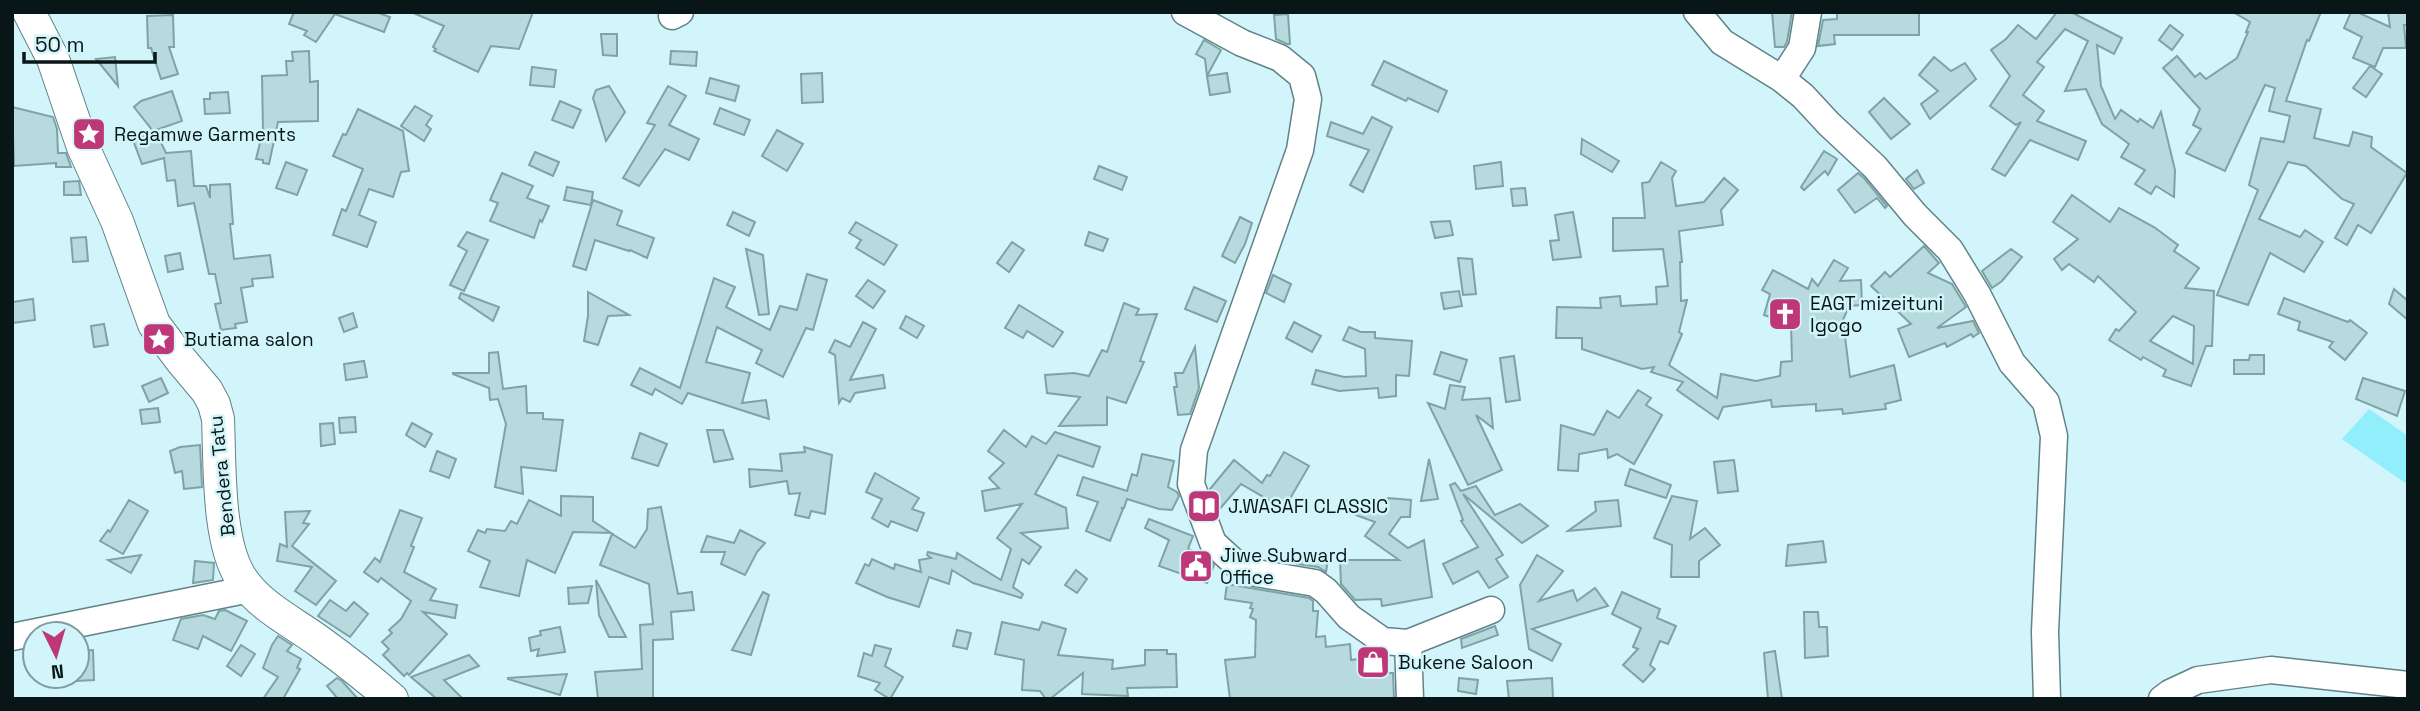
<svg xmlns="http://www.w3.org/2000/svg" width="2420" height="711" viewBox="0 0 2420 711" font-family="'Space Grotesk',sans-serif">
<style>
.green{fill:#90effb}
.building{fill:#b6dade;stroke:#7fa2a6;stroke-width:2;fill-rule:evenodd}
.lines{fill:none;stroke-linecap:round;stroke-linejoin:round}
.minor-casing{stroke:#618387;stroke-width:29}
.major-casing{stroke:#618387;stroke-width:34}
.minor{stroke:#fff;stroke-width:26}
.major{stroke:#fff;stroke-width:32}
.labels{text-anchor:middle;dominant-baseline:central;stroke-width:5;stroke-linejoin:round;paint-order:stroke}
.poi-label{font-size:19px;fill:#091618;stroke:#d1f5fa;text-anchor:start}
.street-label{font-size:19px;fill:#091618;stroke:#d1f5fa}
</style>
<rect width="100%" height="100%" fill="#d1f5fa"/>
<path class="green" d="M 2369,409 L 2408,436 L 2408,485 L 2342,439 Z"/>
<g class="building">
<path d="M 294,12 L 376,12 L 390,17 L 384,32 L 335,14 L 316,42 L 304,35 L 307,31 L 289,24 Z"/>
<path d="M 411,12 L 533,12 L 519,49 L 491,46 L 478,72 L 434,51 L 436,49 L 433,47 L 444,26 Z"/>
<path d="M 1772,12 L 1792,12 L 1787,42 L 1784,47 L 1775,47 Z"/>
<path d="M 1837,12 L 1919,12 L 1919,35 L 1834,35 L 1835,44 L 1818,46 L 1823,20 L 1837,19 Z"/>
<path d="M 2057,12 L 2071,12 L 2122,38 L 2114,54 L 2097,45 L 2101,86 L 2115,119 L 2121,110 L 2138,122 L 2140,119 L 2153,128 L 2161,112 L 2175,170 L 2174,197 L 2156,186 L 2151,194 L 2135,184 L 2145,170 L 2121,157 L 2129,144 L 2102,124 L 2086,89 L 2065,91 L 2088,41 L 2065,29 L 2037,62 L 2044,67 L 2023,95 L 2044,111 L 2037,121 L 2086,141 L 2078,160 L 2030,140 L 2005,176 L 1992,169 L 2021,122 L 2016,125 L 1990,106 L 2010,76 L 1991,50 L 2006,39 L 2018,25 L 2036,39 Z"/>
<path d="M 2233,12 L 2321,12 L 2309,41 L 2307,40 L 2286,101 L 2321,109 L 2314,138 L 2349,146 L 2353,132 L 2372,137 L 2371,147 L 2407,173 L 2371,233 L 2358,225 L 2347,245 L 2335,238 L 2354,204 L 2342,199 L 2306,166 L 2288,162 L 2259,219 L 2300,237 L 2305,230 L 2323,242 L 2304,272 L 2270,253 L 2248,305 L 2217,295 L 2258,190 L 2249,185 L 2261,138 L 2284,142 L 2290,116 L 2269,111 L 2275,88 L 2265,85 L 2225,171 L 2186,153 L 2201,129 L 2193,125 L 2200,109 L 2163,68 L 2177,56 L 2195,77 L 2200,73 L 2206,79 L 2237,58 L 2248,32 L 2246,32 L 2250,22 Z"/>
<path d="M 2351,12 L 2357,12 L 2390,27 L 2388,12 L 2408,12 L 2408,25 L 2404,25 L 2406,48 L 2383,48 L 2375,67 L 2353,58 L 2362,37 L 2344,28 Z"/>
<path d="M 1288,14 L 1290,44 L 1287,44 L 1276,39 L 1274,15 Z"/>
<path d="M 173,15 L 174,47 L 169,47 L 178,74 L 161,79 L 151,48 L 148,48 L 147,16 Z"/>
<path d="M 2170,25 L 2183,35 L 2172,50 L 2159,40 Z"/>
<path d="M 601,34 L 617,34 L 617,56 L 603,55 Z"/>
<path d="M 1204,40 L 1221,50 L 1207,76 L 1205,59 L 1196,54 Z"/>
<path d="M 309,51 L 310,82 L 318,81 L 318,121 L 278,122 L 269,164 L 263,163 L 263,160 L 256,159 L 263,131 L 262,76 L 287,75 L 286,61 L 293,61 L 292,52 Z"/>
<path d="M 671,51 L 697,52 L 696,66 L 670,64 Z"/>
<path d="M 115,57 L 118,86 L 96,59 Z"/>
<path d="M 1934,57 L 1951,71 L 1965,63 L 1976,79 L 1930,119 L 1921,104 L 1938,91 L 1919,75 Z"/>
<path d="M 1384,61 L 1447,91 L 1438,112 L 1408,98 L 1406,101 L 1372,85 Z"/>
<path d="M 2370,66 L 2382,74 L 2366,97 L 2353,88 Z"/>
<path d="M 532,67 L 556,70 L 554,87 L 530,85 Z"/>
<path d="M 822,73 L 823,102 L 802,103 L 801,74 Z"/>
<path d="M 1227,73 L 1230,92 L 1210,95 L 1207,76 Z"/>
<path d="M 710,78 L 739,86 L 735,101 L 706,93 Z"/>
<path d="M 609,86 L 625,112 L 606,141 L 593,98 L 596,90 Z"/>
<path d="M 668,86 L 686,96 L 669,125 L 699,139 L 689,160 L 665,149 L 639,186 L 623,178 L 655,125 L 647,123 Z"/>
<path d="M 172,91 L 182,121 L 153,131 L 134,107 L 141,101 Z"/>
<path d="M 228,92 L 230,113 L 205,114 L 204,99 L 210,99 L 210,93 Z"/>
<path d="M 1884,98 L 1910,124 L 1891,139 L 1869,112 Z"/>
<path d="M 560,101 L 581,110 L 573,128 L 552,120 Z"/>
<path d="M 415,106 L 432,116 L 426,125 L 431,129 L 424,141 L 401,126 Z"/>
<path d="M 12,107 L 53,117 L 57,129 L 58,153 L 66,153 L 71,167 L 56,167 L 56,163 L 14,166 Z"/>
<path d="M 720,108 L 750,120 L 744,135 L 714,124 Z"/>
<path d="M 358,109 L 403,131 L 409,171 L 401,172 L 393,197 L 369,189 L 359,215 L 376,222 L 367,247 L 333,235 L 342,209 L 346,211 L 363,169 L 333,156 L 343,134 L 346,135 Z"/>
<path d="M 1372,117 L 1392,127 L 1363,192 L 1350,185 L 1369,150 L 1327,136 L 1331,122 L 1363,134 Z"/>
<path d="M 777,130 L 803,144 L 787,171 L 762,156 Z"/>
<path d="M 156,132 L 166,153 L 191,151 L 194,186 L 206,186 L 210,198 L 210,185 L 230,184 L 233,224 L 230,224 L 234,259 L 270,255 L 273,277 L 252,279 L 253,286 L 241,288 L 247,322 L 235,324 L 236,328 L 221,330 L 215,304 L 221,303 L 215,274 L 209,274 L 194,203 L 178,206 L 175,180 L 167,181 L 164,158 L 142,164 L 133,140 Z"/>
<path d="M 1582,139 L 1619,161 L 1612,172 L 1581,154 Z"/>
<path d="M 1824,151 L 1837,159 L 1828,175 L 1825,171 L 1804,190 L 1801,187 Z"/>
<path d="M 535,152 L 559,162 L 553,176 L 529,165 Z"/>
<path d="M 286,162 L 307,170 L 297,195 L 276,188 Z"/>
<path d="M 1501,162 L 1503,186 L 1476,189 L 1474,166 Z"/>
<path d="M 1661,162 L 1676,171 L 1672,178 L 1676,206 L 1704,202 L 1724,178 L 1738,190 L 1721,210 L 1723,225 L 1679,231 L 1682,262 L 1680,262 L 1681,301 L 1687,300 L 1679,332 L 1682,334 L 1669,365 L 1717,398 L 1721,374 L 1756,381 L 1780,376 L 1781,362 L 1792,361 L 1791,324 L 1764,315 L 1770,294 L 1762,290 L 1773,270 L 1808,289 L 1812,279 L 1818,286 L 1834,260 L 1848,268 L 1840,281 L 1861,280 L 1862,305 L 1849,306 L 1843,320 L 1850,377 L 1894,365 L 1901,400 L 1885,404 L 1886,409 L 1843,414 L 1842,409 L 1816,411 L 1816,404 L 1772,407 L 1771,400 L 1723,407 L 1718,419 L 1677,390 L 1683,382 L 1651,372 L 1654,367 L 1642,369 L 1582,349 L 1582,338 L 1556,338 L 1557,307 L 1601,308 L 1600,298 L 1620,296 L 1621,306 L 1657,304 L 1656,287 L 1668,286 L 1663,249 L 1613,251 L 1613,218 L 1645,218 L 1642,183 L 1649,182 Z"/>
<path d="M 1099,166 L 1127,177 L 1122,190 L 1094,179 Z"/>
<path d="M 1917,170 L 1924,183 L 1914,189 L 1906,179 Z"/>
<path d="M 502,173 L 533,186 L 527,198 L 549,206 L 542,222 L 540,220 L 534,238 L 490,221 L 498,203 L 490,200 Z"/>
<path d="M 1858,173 L 1864,178 L 1887,206 L 1885,208 L 1877,198 L 1855,213 L 1838,190 Z"/>
<path d="M 79,181 L 81,195 L 64,195 L 64,182 Z"/>
<path d="M 567,187 L 593,192 L 591,205 L 564,200 Z"/>
<path d="M 1525,188 L 1527,205 L 1513,206 L 1511,189 Z"/>
<path d="M 2072,195 L 2110,222 L 2119,208 L 2154,227 L 2178,245 L 2174,251 L 2199,268 L 2185,288 L 2214,291 L 2212,346 L 2206,346 L 2191,386 L 2163,376 L 2166,370 L 2143,357 L 2141,360 L 2109,340 L 2116,329 L 2119,331 L 2136,312 L 2098,276 L 2094,282 L 2069,264 L 2062,270 L 2054,259 L 2078,239 L 2053,222 ZM 2173,316 L 2194,326 L 2193,364 L 2150,341 Z"/>
<path d="M 593,200 L 622,211 L 617,225 L 654,238 L 647,258 L 630,250 L 629,251 L 595,240 L 586,270 L 573,266 Z"/>
<path d="M 733,212 L 755,222 L 749,236 L 727,225 Z"/>
<path d="M 1573,212 L 1581,257 L 1553,260 L 1550,241 L 1559,240 L 1555,215 Z"/>
<path d="M 1240,217 L 1252,223 L 1245,244 L 1235,263 L 1222,256 Z"/>
<path d="M 1450,221 L 1453,235 L 1435,238 L 1431,222 Z"/>
<path d="M 856,222 L 897,245 L 884,265 L 856,248 L 861,240 L 849,233 Z"/>
<path d="M 467,232 L 488,240 L 464,291 L 450,285 L 467,251 L 458,246 Z"/>
<path d="M 1089,232 L 1108,239 L 1103,251 L 1085,245 Z"/>
<path d="M 86,237 L 88,261 L 73,262 L 71,238 Z"/>
<path d="M 1012,242 L 1024,250 L 1009,272 L 997,263 Z"/>
<path d="M 1924,246 L 1939,263 L 1928,273 L 1952,284 L 1966,307 L 1937,328 L 1973,321 L 1979,333 L 1973,337 L 1971,334 L 1947,347 L 1945,343 L 1909,357 L 1898,329 L 1911,324 L 1871,286 L 1885,272 L 1890,277 Z"/>
<path d="M 746,249 L 763,255 L 769,314 L 759,315 Z"/>
<path d="M 2011,249 L 2022,257 L 2002,281 L 1992,288 L 1982,271 Z"/>
<path d="M 180,253 L 183,269 L 168,272 L 165,256 Z"/>
<path d="M 1458,258 L 1472,259 L 1476,294 L 1463,295 Z"/>
<path d="M 807,274 L 827,280 L 813,330 L 806,328 L 783,377 L 756,363 L 762,350 L 717,327 L 706,362 L 750,373 L 742,403 L 766,400 L 769,419 L 688,393 L 682,404 L 655,389 L 652,395 L 631,385 L 640,368 L 680,388 L 714,278 L 735,287 L 726,307 L 770,330 L 780,306 L 797,310 Z"/>
<path d="M 1273,275 L 1291,284 L 1284,302 L 1266,293 Z"/>
<path d="M 868,280 L 885,291 L 873,308 L 856,296 Z"/>
<path d="M 1194,287 L 1226,301 L 1217,322 L 1185,309 Z"/>
<path d="M 2394,289 L 2408,301 L 2408,320 L 2389,304 Z"/>
<path d="M 1459,291 L 1462,306 L 1444,309 L 1441,293 Z"/>
<path d="M 588,292 L 629,315 L 608,316 L 598,345 L 584,341 L 588,316 Z"/>
<path d="M 461,293 L 499,307 L 493,321 L 459,298 Z"/>
<path d="M 2284,298 L 2348,322 L 2350,320 L 2367,333 L 2345,360 L 2329,347 L 2333,342 L 2298,330 L 2300,322 L 2278,314 Z"/>
<path d="M 33,299 L 35,320 L 12,323 L 12,302 Z"/>
<path d="M 1124,303 L 1139,309 L 1136,315 L 1157,314 L 1140,361 L 1144,362 L 1126,403 L 1107,397 L 1107,425 L 1059,426 L 1080,397 L 1047,393 L 1045,375 L 1074,373 L 1089,376 L 1102,350 L 1107,352 Z"/>
<path d="M 1019,305 L 1063,332 L 1053,347 L 1027,331 L 1023,338 L 1005,328 Z"/>
<path d="M 353,313 L 357,327 L 344,332 L 339,318 Z"/>
<path d="M 906,316 L 924,326 L 917,338 L 900,328 Z"/>
<path d="M 863,322 L 876,329 L 850,380 L 883,375 L 885,388 L 855,393 L 850,402 L 842,398 L 839,403 L 835,355 L 829,352 L 835,340 L 850,347 Z"/>
<path d="M 1294,322 L 1321,336 L 1312,352 L 1286,338 Z"/>
<path d="M 104,324 L 108,345 L 94,347 L 91,326 Z"/>
<path d="M 1349,327 L 1361,332 L 1375,332 L 1375,338 L 1412,341 L 1409,376 L 1396,375 L 1396,396 L 1379,398 L 1378,388 L 1339,391 L 1312,384 L 1316,370 L 1344,377 L 1366,376 L 1365,349 L 1343,340 Z"/>
<path d="M 1195,347 L 1199,388 L 1190,414 L 1178,415 L 1174,387 L 1177,387 L 1175,373 L 1183,373 Z"/>
<path d="M 498,352 L 503,389 L 526,386 L 527,413 L 543,413 L 543,419 L 563,420 L 556,471 L 521,467 L 523,494 L 495,487 L 506,424 L 498,399 L 490,400 L 489,388 L 453,374 L 453,373 L 489,373 L 489,353 Z"/>
<path d="M 1441,352 L 1467,360 L 1460,382 L 1434,374 Z"/>
<path d="M 2250,355 L 2264,355 L 2264,374 L 2234,374 L 2234,360 L 2249,360 Z"/>
<path d="M 1514,356 L 1520,400 L 1506,402 L 1500,358 Z"/>
<path d="M 364,361 L 367,377 L 346,380 L 344,364 Z"/>
<path d="M 161,378 L 168,393 L 149,402 L 142,386 Z"/>
<path d="M 2363,378 L 2405,391 L 2397,416 L 2356,399 Z"/>
<path d="M 1450,385 L 1465,387 L 1462,400 L 1490,398 L 1493,428 L 1476,415 L 1502,470 L 1468,485 L 1428,403 L 1445,409 Z"/>
<path d="M 1638,390 L 1651,398 L 1646,405 L 1662,415 L 1634,464 L 1617,454 L 1608,458 L 1607,449 L 1579,454 L 1578,471 L 1558,470 L 1561,425 L 1594,435 L 1607,411 L 1619,418 Z"/>
<path d="M 158,408 L 160,422 L 142,424 L 140,410 Z"/>
<path d="M 355,417 L 356,432 L 340,433 L 339,418 Z"/>
<path d="M 333,423 L 335,444 L 321,446 L 320,424 Z"/>
<path d="M 412,423 L 432,434 L 425,447 L 406,435 Z"/>
<path d="M 707,430 L 723,430 L 733,459 L 714,462 Z"/>
<path d="M 1004,430 L 1026,447 L 1032,436 L 1046,444 L 1055,432 L 1100,447 L 1093,467 L 1058,455 L 1035,494 L 1066,508 L 1068,528 L 1021,533 L 1041,547 L 1029,564 L 1022,559 L 1013,587 L 1023,594 L 1021,598 L 973,583 L 952,570 L 949,584 L 929,577 L 919,607 L 887,597 L 856,583 L 865,564 L 869,566 L 872,559 L 894,569 L 895,564 L 921,572 L 919,560 L 931,558 L 927,555 L 928,552 L 956,559 L 957,553 L 1001,580 L 1011,549 L 997,538 L 1022,504 L 985,511 L 982,491 L 999,488 L 989,478 L 1004,463 L 988,451 Z"/>
<path d="M 640,433 L 667,444 L 658,466 L 632,458 Z"/>
<path d="M 200,445 L 202,487 L 184,489 L 182,471 L 175,473 L 170,451 L 180,447 Z"/>
<path d="M 804,447 L 832,455 L 825,514 L 811,511 L 809,518 L 795,515 L 800,493 L 789,494 L 787,481 L 750,487 L 749,469 L 782,471 L 780,454 L 805,452 Z"/>
<path d="M 437,451 L 456,459 L 449,478 L 430,471 Z"/>
<path d="M 1284,452 L 1309,466 L 1284,509 L 1241,484 L 1218,511 L 1210,489 L 1234,460 L 1262,483 L 1267,475 L 1270,476 Z"/>
<path d="M 1142,454 L 1174,461 L 1168,487 L 1177,492 L 1179,496 L 1172,510 L 1159,509 L 1127,499 L 1124,508 L 1121,508 L 1123,509 L 1110,541 L 1086,531 L 1098,502 L 1077,495 L 1083,477 L 1127,491 L 1132,474 L 1137,476 Z"/>
<path d="M 1429,459 L 1438,499 L 1421,501 Z"/>
<path d="M 1734,460 L 1738,491 L 1718,493 L 1714,462 Z"/>
<path d="M 1630,469 L 1671,485 L 1666,498 L 1625,485 Z"/>
<path d="M 875,473 L 919,498 L 912,509 L 924,513 L 917,531 L 891,521 L 888,527 L 872,518 L 882,499 L 866,492 Z"/>
<path d="M 1455,483 L 1461,491 L 1476,486 L 1495,515 L 1520,504 L 1548,526 L 1522,543 L 1463,494 L 1503,555 L 1496,559 L 1508,577 L 1489,588 L 1478,571 L 1453,584 L 1443,564 L 1478,547 L 1461,521 L 1463,520 L 1450,485 Z"/>
<path d="M 561,496 L 593,497 L 593,521 L 611,533 L 573,532 L 555,573 L 527,560 L 519,596 L 480,587 L 490,561 L 468,551 L 478,530 L 485,533 L 487,529 L 505,531 L 511,521 L 517,524 L 529,500 L 561,516 Z"/>
<path d="M 1672,496 L 1697,501 L 1690,539 L 1705,528 L 1720,545 L 1699,561 L 1699,577 L 1671,577 L 1672,545 L 1654,538 Z"/>
<path d="M 1388,498 L 1411,500 L 1410,517 L 1401,517 L 1389,534 L 1408,548 L 1424,540 L 1432,597 L 1382,606 L 1381,599 L 1355,600 L 1341,584 L 1340,560 L 1399,560 L 1365,536 L 1375,522 L 1342,510 L 1345,500 L 1387,511 Z"/>
<path d="M 129,500 L 148,511 L 123,554 L 100,541 L 108,530 L 110,532 Z"/>
<path d="M 1618,500 L 1621,526 L 1568,531 L 1596,511 L 1595,502 Z"/>
<path d="M 661,507 L 678,594 L 692,592 L 694,610 L 671,612 L 673,639 L 653,640 L 653,699 L 598,699 L 595,672 L 642,669 L 640,625 L 653,624 L 649,584 L 600,565 L 612,534 L 635,548 L 647,529 L 648,509 Z"/>
<path d="M 400,510 L 422,518 L 411,546 L 414,547 L 404,572 L 436,589 L 430,600 L 457,605 L 455,618 L 423,612 L 447,634 L 409,675 L 407,673 L 404,676 L 383,655 L 389,649 L 382,642 L 392,633 L 389,630 L 401,619 L 411,601 L 381,578 L 378,582 L 364,572 L 375,558 L 380,562 Z"/>
<path d="M 310,511 L 303,523 L 309,524 L 292,546 L 336,581 L 316,605 L 295,591 L 312,567 L 277,561 L 280,544 L 287,547 L 285,512 Z"/>
<path d="M 1149,519 L 1193,536 L 1188,549 L 1202,554 L 1214,565 L 1207,583 L 1159,566 L 1169,540 L 1145,528 Z"/>
<path d="M 740,530 L 765,543 L 757,552 L 745,575 L 721,564 L 725,552 L 701,552 L 707,536 L 734,543 Z"/>
<path d="M 1823,541 L 1826,562 L 1786,566 L 1788,545 Z"/>
<path d="M 141,555 L 131,573 L 108,560 Z"/>
<path d="M 1537,555 L 1563,571 L 1539,601 L 1573,590 L 1577,601 L 1595,588 L 1608,606 L 1532,629 L 1561,644 L 1552,661 L 1529,649 L 1520,585 Z"/>
<path d="M 1328,559 L 1326,572 L 1318,567 L 1297,564 L 1297,561 Z"/>
<path d="M 195,561 L 214,563 L 213,580 L 193,583 Z"/>
<path d="M 1076,570 L 1087,579 L 1077,593 L 1065,585 Z"/>
<path d="M 596,580 L 626,637 L 609,637 L 599,615 Z"/>
<path d="M 1227,584 L 1309,598 L 1313,601 L 1313,611 L 1318,611 L 1316,637 L 1325,636 L 1326,647 L 1350,644 L 1351,660 L 1376,656 L 1376,667 L 1383,668 L 1384,673 L 1393,673 L 1394,699 L 1230,699 L 1225,660 L 1255,657 L 1256,620 L 1250,617 L 1253,609 L 1250,608 L 1252,603 L 1225,599 Z"/>
<path d="M 592,586 L 588,603 L 569,604 L 568,588 Z"/>
<path d="M 763,592 L 769,595 L 751,655 L 732,650 Z"/>
<path d="M 1622,592 L 1660,609 L 1657,618 L 1676,626 L 1668,644 L 1660,641 L 1650,665 L 1655,669 L 1643,682 L 1623,665 L 1638,649 L 1633,647 L 1641,628 L 1612,614 Z"/>
<path d="M 330,600 L 346,611 L 354,602 L 368,614 L 350,637 L 318,616 Z"/>
<path d="M 225,610 L 247,621 L 231,651 L 203,636 L 198,649 L 173,640 L 181,619 L 203,615 L 215,619 L 219,611 Z"/>
<path d="M 1804,612 L 1818,612 L 1819,627 L 1827,627 L 1828,656 L 1805,658 Z"/>
<path d="M 1002,622 L 1039,630 L 1042,622 L 1066,629 L 1058,655 L 1113,660 L 1112,669 L 1145,665 L 1145,650 L 1167,650 L 1167,654 L 1176,654 L 1177,687 L 1127,688 L 1128,696 L 1082,694 L 1083,673 L 1050,699 L 1046,699 L 1040,691 L 1022,690 L 1024,660 L 995,654 Z"/>
<path d="M 1495,626 L 1498,635 L 1462,648 L 1461,639 Z"/>
<path d="M 560,627 L 565,652 L 537,656 L 539,649 L 531,651 L 529,638 L 541,635 L 540,631 Z"/>
<path d="M 957,630 L 971,633 L 967,649 L 953,646 Z"/>
<path d="M 278,636 L 292,645 L 287,651 L 301,659 L 297,668 L 300,669 L 283,699 L 263,699 L 278,677 L 263,668 L 272,645 Z"/>
<path d="M 241,645 L 255,654 L 241,676 L 227,666 Z"/>
<path d="M 875,645 L 891,649 L 885,666 L 903,677 L 890,699 L 875,690 L 880,683 L 858,676 L 864,653 L 872,656 Z"/>
<path d="M 93,650 L 94,680 L 77,681 L 77,651 Z"/>
<path d="M 1775,651 L 1782,699 L 1768,699 L 1764,653 Z"/>
<path d="M 469,655 L 479,666 L 444,680 L 463,699 L 437,699 L 411,677 Z"/>
<path d="M 567,674 L 560,695 L 508,679 L 508,678 Z"/>
<path d="M 337,678 L 342,681 L 358,699 L 338,699 L 327,686 Z"/>
<path d="M 1459,678 L 1478,680 L 1476,694 L 1458,691 Z"/>
<path d="M 1552,678 L 1553,699 L 1509,699 L 1507,681 Z"/>
</g>
<g class="lines">
<g class="minor-casing">
<g id="minor">
<path d="M 1185,12 L 1242,43 L 1280,58 L 1302,76 L 1308,99 L 1300,150 L 1194,450 L 1191,484 L 1213,543 L 1236,564 L 1256,573 L 1315,583 L 1326,591 L 1349,617 L 1383,641 L 1408,643 L 1410,699"/>
<path d="M 1697,12 L 1722,42 L 1782,79 L 1803,96 L 1829,124 L 1875,167 L 1915,215 L 1950,250 L 1977,294 L 2012,363 L 2046,402 L 2054,436 L 2045,632 L 2047,699"/>
<path d="M 672,16 L 680,12"/>
<path d="M 1782,79 L 1802,48 L 1808,12"/>
<path d="M 12,637 L 250,589"/>
<path d="M 1408,643 L 1491,610"/>
<path d="M 2162,699 L 2170,693 L 2198,680 L 2271,670 L 2408,685"/>
</g>
</g>
<g class="major-casing">
<path id="major" d="M 29,12 L 53,59 L 83,147 L 117,221 L 154,324 L 181,360 L 207,391 L 214,404 L 218,419 C 220,462 217,541 241,578 C 260,607 293,622 320,642 C 345,660 369,679 392,699"/>
</g>
<use href="#minor" class="minor"/>
<use href="#major" class="major"/>
</g>
<defs>
<g id="sight-square" transform="scale(1.75)"><rect x="-9" y="-9" width="18" height="18" rx="4" fill="#be3776" stroke="#d1f5fa"/><path d="M0-6L1.8-2.2L6-1.7L2.9 1.2L3.7 5.4L0 3.3L-3.7 5.4L-2.9 1.2L-6-1.7L-1.8-2.2Z" fill="#fff"/></g>
<g id="church-square" transform="scale(1.75)"><rect x="-9" y="-9" width="18" height="18" rx="4" fill="#be3776" stroke="#d1f5fa"/><path d="M-1.2-6h2.4v3.5h3.3v2.4h-3.3V6h-2.4V-.1h-3.3v-2.4h3.3Z" fill="#fff"/></g>
<g id="library-square" transform="scale(1.75)"><rect x="-9" y="-9" width="18" height="18" rx="4" fill="#be3776" stroke="#d1f5fa"/><path d="M-6-4Q-3-5.5-.7-3.5V5Q-3 3-6 4ZM6-4Q3-5.5 .7-3.5V5Q3 3 6 4Z" fill="#fff"/></g>
<g id="civic-square" transform="scale(1.75)"><rect x="-9" y="-9" width="18" height="18" rx="4" fill="#be3776" stroke="#d1f5fa"/><path d="M-.6-6.5H3V-4.5H.6V-3L4-1V1h2V6H-6V1h2V-1L-.6-3ZM-1.2 2.5V6h2.4V2.5Z" fill="#fff"/></g>
<g id="shop-square" transform="scale(1.75)"><rect x="-9" y="-9" width="18" height="18" rx="4" fill="#be3776" stroke="#d1f5fa"/><path d="M-5-2.5h2.3a2.7 3.5 0 0 1 5.4 0H5L5.5 6h-11ZM-1.5-2.5h3a1.5 2.3 0 0 0-3 0Z" fill="#fff"/></g>
</defs>
<g fill-rule="evenodd">
<use href="#sight-square" x="89" y="134"/>
<use href="#church-square" x="1785" y="314"/>
<use href="#sight-square" x="159" y="339"/>
<use href="#library-square" x="1204" y="506"/>
<use href="#civic-square" x="1196" y="566"/>
<use href="#shop-square" x="1373" y="662"/>
</g>
<g class="labels">
<g class="poi-label">
<text x="114" y="134">Regamwe Garments</text>
<text x="1810" y="303">EAGT mizeituni<tspan x="1810" dy="22">Igogo</tspan></text>
<text x="184" y="339">Butiama salon</text>
<text x="1228" y="506">J.WASAFI CLASSIC</text>
<text x="1220" y="555">Jiwe Subward<tspan x="1220" dy="22">Office</tspan></text>
<text x="1398" y="662">Bukene Saloon</text>
</g>
<g class="street-label">
<text transform="translate(222 476) rotate(-96)">Bendera Tatu</text>
</g>
</g>
<rect width="2420" height="711" fill="none" stroke="#091618" stroke-width="28"/>
<g transform="translate(56 655) rotate(175)"><circle r="33" fill="#d1f5fa" stroke="#819ca0" stroke-width="2"/>
<path d="M0-5L12 26L0 18L-12 26Z" fill="#be3776"/>
<text y="-10" font-size="19" font-weight="bold" text-anchor="middle" fill="#091618">N</text>
</g>
<path d="M24 52v10h131v-10" fill="none" stroke="#091618" stroke-width="3.5"/>
<text x="35" y="52" font-size="21" fill="#091618" stroke="#d1f5fa" stroke-width="5" paint-order="stroke">50 m</text>
</svg>
